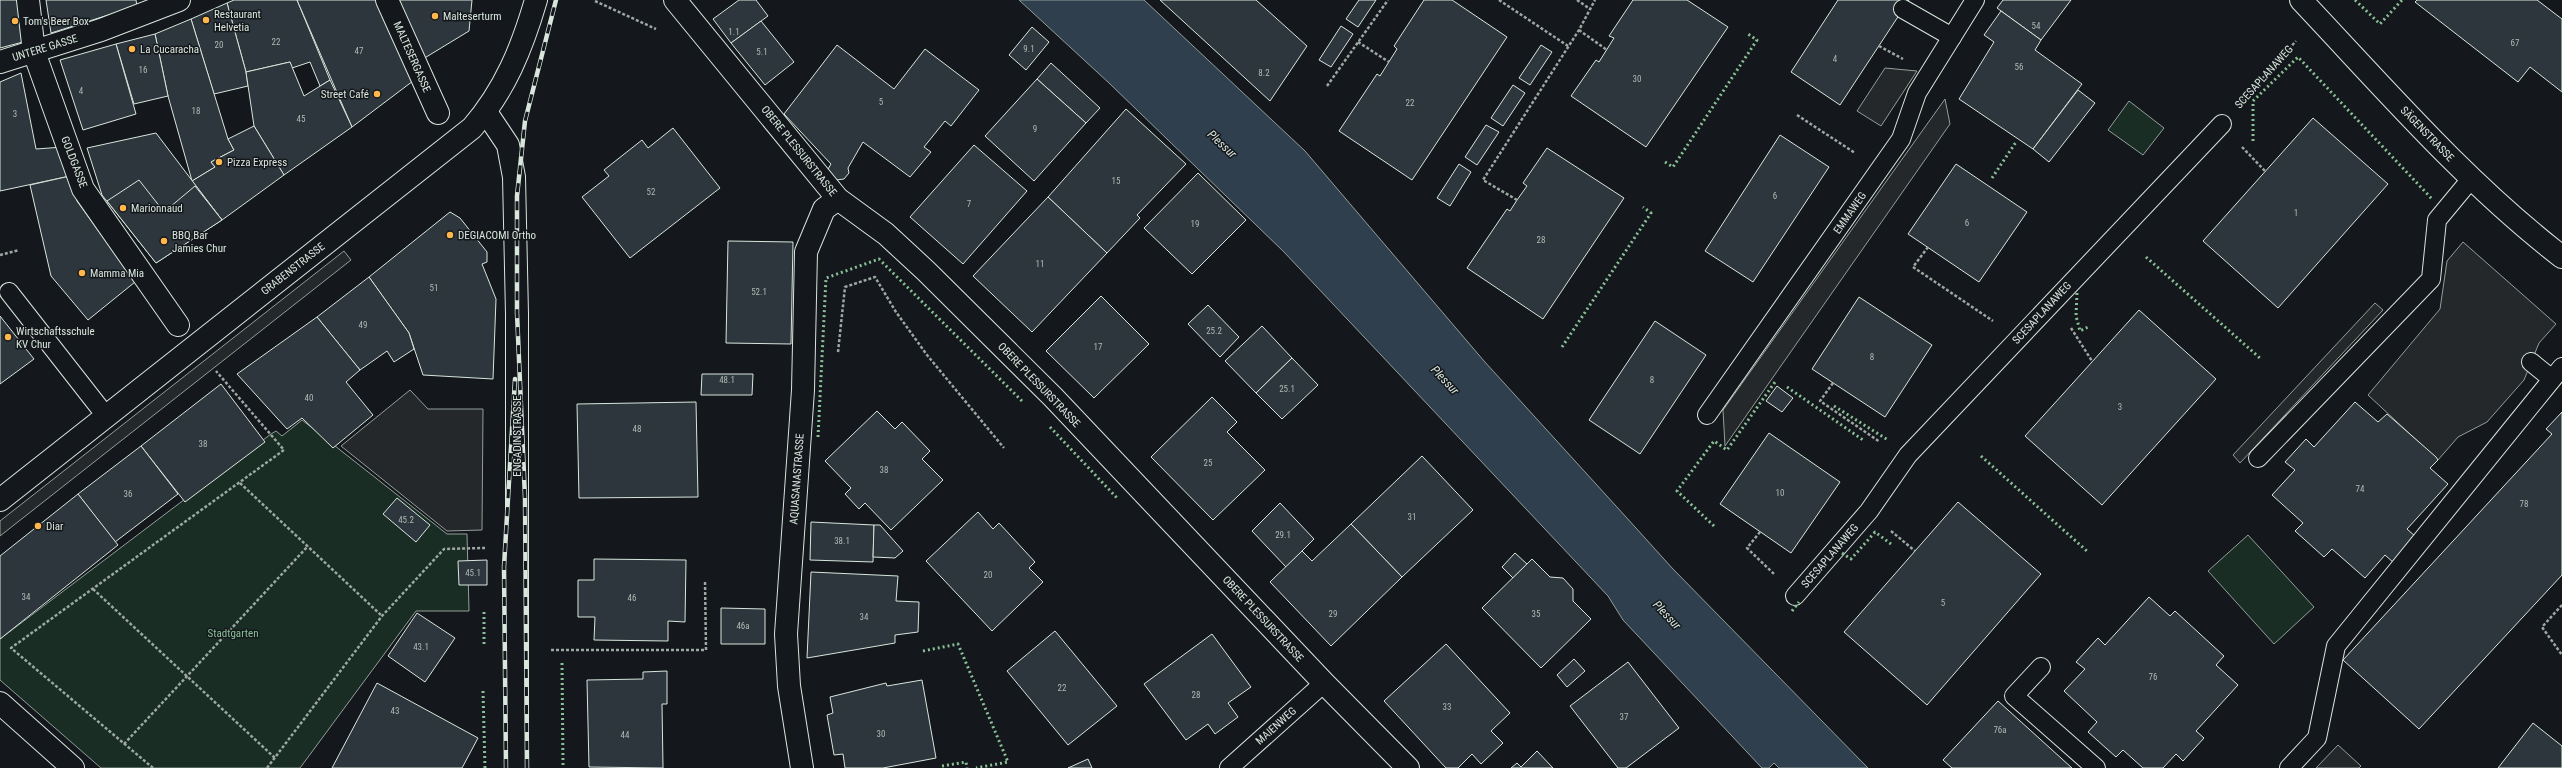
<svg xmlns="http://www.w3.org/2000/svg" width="2562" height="768" viewBox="0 0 2562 768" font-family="'Roboto Condensed',sans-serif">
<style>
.green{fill:#1a2d24;stroke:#939e99}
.parking{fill:#24282b;stroke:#939e99}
.water{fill:#2f3f4d;stroke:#939e99}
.building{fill:#2c363c;stroke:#d8e6dc}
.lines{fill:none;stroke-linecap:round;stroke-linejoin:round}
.service-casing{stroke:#d8e6dc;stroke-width:20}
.pedestrian-casing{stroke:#d8e6dc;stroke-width:24}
.minor-casing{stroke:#d8e6dc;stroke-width:24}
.tertiary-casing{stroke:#d8e6dc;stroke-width:24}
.primary-casing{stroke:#d8e6dc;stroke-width:24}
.path{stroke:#9da8a2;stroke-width:2.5;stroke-dasharray:3 2;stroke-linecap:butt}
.service{stroke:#14181c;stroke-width:18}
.pedestrian{stroke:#14181c;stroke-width:22}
.minor{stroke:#14181c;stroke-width:22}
.tertiary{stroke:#14181c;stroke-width:22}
.primary{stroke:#14181c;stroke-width:22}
.rail-casing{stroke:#d8e6dc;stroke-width:4.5}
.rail{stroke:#14181c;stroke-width:3;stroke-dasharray:9;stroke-linecap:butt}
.hedge{stroke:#8ac095;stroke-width:3;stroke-dasharray:2 3;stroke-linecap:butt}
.poi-dot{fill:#ffb74d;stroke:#14181c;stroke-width:1.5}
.labels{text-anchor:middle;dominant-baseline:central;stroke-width:3;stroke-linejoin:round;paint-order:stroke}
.number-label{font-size:9px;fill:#adbab4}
.poi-label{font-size:11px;fill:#d8e6dc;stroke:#14181c;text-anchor:start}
.street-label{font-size:11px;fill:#d8e6dc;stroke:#14181c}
.park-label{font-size:11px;fill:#8ac095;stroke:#14181c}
.water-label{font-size:12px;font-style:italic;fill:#d8e6dc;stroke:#14181c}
</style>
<rect width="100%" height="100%" fill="#14181c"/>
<g class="green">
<path d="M 2129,101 L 2164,128 L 2143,155 L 2108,130 Z"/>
<path d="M 302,420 L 447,534 L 467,534 L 469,611 L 416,611 L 300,768 L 101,768 L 0,680 L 0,639 L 271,434 L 276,431 L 282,436 Z"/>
<path d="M 2248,535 L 2314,607 L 2274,644 L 2208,571 Z"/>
</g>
<g class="parking">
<path d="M 1885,68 L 1917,71 L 1881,126 L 1857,111 Z"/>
<path d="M 1945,99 L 1950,124 L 1725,446 L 1723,410 Z"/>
<path d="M 2463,242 L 2556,324 L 2539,343 L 2524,380 L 2487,422 L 2458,437 L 2438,460 L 2368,395 L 2440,309 L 2447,261 Z"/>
<path d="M 344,251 L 351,260 L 0,536 L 0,521 Z"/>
<path d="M 2375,303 L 2383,310 L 2240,463 L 2233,455 Z"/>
<path d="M 410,390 L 428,409 L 483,409 L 482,530 L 447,531 L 341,446 Z"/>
<path d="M 2338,745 L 2361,766 L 2359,768 L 2316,768 Z"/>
</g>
<path class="water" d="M 1019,0 L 1144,0 L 1305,151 L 1484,361 L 1626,517 L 1673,569 L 1868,768 L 1779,768 L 1774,763 L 1769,768 L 1762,768 L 1623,620 L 1608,596 L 1284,252 L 1109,83 Z"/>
<g class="building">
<path d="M 0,0 L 19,0 L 23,42 L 0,48 Z"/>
<path d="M 46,0 L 136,0 L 137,6 L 51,33 Z"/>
<path d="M 234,0 L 297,0 L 330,80 L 320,86 L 310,62 L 292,68 L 290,62 L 246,72 L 227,3 Z"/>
<path d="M 297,0 L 376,0 L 413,81 L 352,127 Z"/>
<path d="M 394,0 L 472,0 L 469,31 L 418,62 Z"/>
<path d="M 739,0 L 756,0 L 768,16 L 731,43 L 713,19 Z"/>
<path d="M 1160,0 L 1256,0 L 1307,46 L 1270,101 Z"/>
<path d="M 1359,0 L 1376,0 L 1358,27 L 1346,19 Z"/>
<path d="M 1424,0 L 1452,0 L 1507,37 L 1412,180 L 1339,131 L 1377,74 L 1380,76 L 1397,49 L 1394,46 Z"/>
<path d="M 1633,0 L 1687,0 L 1728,27 L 1646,147 L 1571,96 L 1596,60 L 1599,62 L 1614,38 L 1609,36 Z"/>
<path d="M 1838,0 L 1909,0 L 1840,105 L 1791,72 Z"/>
<path d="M 2003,0 L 2071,0 L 2041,40 L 1997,8 Z"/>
<path d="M 2417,0 L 2537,0 L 2562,19 L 2562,92 L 2530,67 L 2518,82 L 2415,2 Z"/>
<path d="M 227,3 L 246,72 L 248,86 L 214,94 L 191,19 Z"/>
<path d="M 2001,11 L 2041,40 L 2035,50 L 2082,84 L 2033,149 L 1959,99 L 1994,42 L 1984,35 Z"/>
<path d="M 191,19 L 228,139 L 234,150 L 211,162 L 215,167 L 192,181 L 168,96 L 155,34 Z"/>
<path d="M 761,21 L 794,62 L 765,85 L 731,43 Z"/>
<path d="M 1341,26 L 1353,34 L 1331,67 L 1319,60 Z"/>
<path d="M 1032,27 L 1049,42 L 1026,70 L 1009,55 Z"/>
<path d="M 155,34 L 168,96 L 134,104 L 116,44 Z"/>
<path d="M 116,44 L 136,114 L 83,130 L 60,60 Z"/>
<path d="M 837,45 L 894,89 L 925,49 L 979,90 L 951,126 L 945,121 L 924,147 L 931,152 L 910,177 L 863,142 L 848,168 L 849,173 L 844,179 L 836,180 L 828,169 L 831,164 L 784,114 Z"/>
<path d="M 1541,45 L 1552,52 L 1530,85 L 1519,78 Z"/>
<path d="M 290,62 L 304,96 L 330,80 L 352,127 L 284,175 L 254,126 L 246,72 Z"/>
<path d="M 1051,63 L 1100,108 L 1086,123 L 1037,79 Z"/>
<path d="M 21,73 L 36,149 L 63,147 L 70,176 L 0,191 L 0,82 Z"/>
<path d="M 1037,79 L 1086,123 L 1034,181 L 985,136 Z"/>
<path d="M 1513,85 L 1525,93 L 1503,126 L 1491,118 Z"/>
<path d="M 2078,90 L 2095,103 L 2049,162 L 2033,149 Z"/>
<path d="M 1126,109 L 1186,164 L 1137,215 L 1140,218 L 1107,253 L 1048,197 Z"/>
<path d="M 2313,118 L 2388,184 L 2278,308 L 2203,241 Z"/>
<path d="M 1486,125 L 1499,132 L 1477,165 L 1465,157 Z"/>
<path d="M 254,126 L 284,175 L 222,220 L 192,181 L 215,167 L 211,162 L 234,150 L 228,139 Z"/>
<path d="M 673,128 L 720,188 L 630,258 L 582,197 L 609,176 L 604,170 L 642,140 L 648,148 Z"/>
<path d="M 156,133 L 222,220 L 156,263 L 102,195 L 87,148 Z"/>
<path d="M 1780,135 L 1829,167 L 1753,282 L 1705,251 Z"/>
<path d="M 974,145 L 1027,191 L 963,264 L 910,217 Z"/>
<path d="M 1547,148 L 1624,198 L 1543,319 L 1467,268 L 1507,209 L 1510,211 L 1517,200 L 1527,186 L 1523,183 Z"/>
<path d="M 1459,164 L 1471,172 L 1450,206 L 1437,198 Z"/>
<path d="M 1956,164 L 2027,212 L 1979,282 L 1908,234 Z"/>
<path d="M 1198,173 L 1246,220 L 1192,274 L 1144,228 Z"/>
<path d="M 70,176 L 77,201 L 135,282 L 88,320 L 51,276 L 30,185 Z"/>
<path d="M 139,180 L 164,212 L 195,186 L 222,220 L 156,263 L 107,201 Z"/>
<path d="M 1048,197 L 1107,253 L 1032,332 L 973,276 Z"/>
<path d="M 450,212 L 460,218 L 487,252 L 487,262 L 482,264 L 496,299 L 493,379 L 423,375 L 409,333 L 369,277 Z"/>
<path d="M 728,241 L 793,242 L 791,344 L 726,343 Z"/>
<path d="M 369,277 L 409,333 L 414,349 L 394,362 L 387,351 L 360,370 L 317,317 Z"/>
<path d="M 1101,296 L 1149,344 L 1094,398 L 1046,351 Z"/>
<path d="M 1859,297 L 1932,345 L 1885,417 L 1812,369 Z"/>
<path d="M 1208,305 L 1239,337 L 1220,357 L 1188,324 Z"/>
<path d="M 2139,310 L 2216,379 L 2102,505 L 2025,436 Z"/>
<path d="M 0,316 L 34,359 L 0,384 Z"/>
<path d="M 317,317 L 360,370 L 346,382 L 373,415 L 333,448 L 302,418 L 287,429 L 237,374 Z"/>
<path d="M 1655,321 L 1706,355 L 1640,454 L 1589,420 Z"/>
<path d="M 1262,326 L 1292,358 L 1256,393 L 1225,361 Z"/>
<path d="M 1292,358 L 1318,385 L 1282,419 L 1256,393 Z"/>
<path d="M 702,374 L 753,374 L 752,395 L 701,395 Z"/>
<path d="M 221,384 L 265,442 L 185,502 L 141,446 Z"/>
<path d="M 1777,386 L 1793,398 L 1782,412 L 1766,401 Z"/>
<path d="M 1212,397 L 1237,422 L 1227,432 L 1265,470 L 1213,520 L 1151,457 Z"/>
<path d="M 696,402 L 698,497 L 579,498 L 577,404 Z"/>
<path d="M 2355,402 L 2378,422 L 2387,414 L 2436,457 L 2438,460 L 2430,468 L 2448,484 L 2407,529 L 2416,537 L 2394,563 L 2385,555 L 2365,578 L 2332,549 L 2324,557 L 2295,531 L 2303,523 L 2272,495 L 2295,470 L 2285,462 L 2306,439 L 2314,447 Z"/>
<path d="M 877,411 L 895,429 L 902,422 L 930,451 L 922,459 L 943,480 L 891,530 L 865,503 L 859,509 L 845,494 L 851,488 L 825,461 Z"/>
<path d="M 2562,412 L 2562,575 L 2419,729 L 2343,660 L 2552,434 L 2546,429 Z"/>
<path d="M 1769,433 L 1840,482 L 1791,553 L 1720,504 Z"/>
<path d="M 141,446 L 178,494 L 115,542 L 78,494 Z"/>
<path d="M 1422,456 L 1473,510 L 1402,577 L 1351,524 Z"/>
<path d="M 78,494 L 118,545 L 0,639 L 0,556 Z"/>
<path d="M 397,498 L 430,525 L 416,542 L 383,514 Z"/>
<path d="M 1958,502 L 2041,574 L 1927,705 L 1844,632 Z"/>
<path d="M 1280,503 L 1314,539 L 1286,567 L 1252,531 Z"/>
<path d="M 978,512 L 993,529 L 999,523 L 1035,562 L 1029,568 L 1043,582 L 992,631 L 926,561 Z"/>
<path d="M 811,522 L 874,525 L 873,562 L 810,560 Z"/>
<path d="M 1351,524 L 1402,577 L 1331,646 L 1270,582 L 1302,551 L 1312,561 Z"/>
<path d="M 874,525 L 880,525 L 903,551 L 895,558 L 873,557 Z"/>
<path d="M 1515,553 L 1527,564 L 1513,578 L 1502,567 Z"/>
<path d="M 594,559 L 686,560 L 685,622 L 668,621 L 668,641 L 594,640 L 595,617 L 578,617 L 578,580 L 594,580 Z"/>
<path d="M 1532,559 L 1550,577 L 1563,578 L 1573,589 L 1573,601 L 1591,619 L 1541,668 L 1482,608 Z"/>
<path d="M 487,560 L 487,585 L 459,585 L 458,561 Z"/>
<path d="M 811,572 L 898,576 L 896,601 L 919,602 L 918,632 L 895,635 L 895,643 L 807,658 Z"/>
<path d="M 2149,597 L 2170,616 L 2175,611 L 2224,656 L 2216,665 L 2238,685 L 2196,731 L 2204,738 L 2183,761 L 2176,754 L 2163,768 L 2143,768 L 2123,750 L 2116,757 L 2088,732 L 2097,722 L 2064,691 L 2085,669 L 2076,662 L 2098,638 L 2105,645 Z"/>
<path d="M 721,608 L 765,609 L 765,644 L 721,644 Z"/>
<path d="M 417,613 L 455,638 L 425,682 L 388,656 Z"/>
<path d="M 1055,631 L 1117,706 L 1068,745 L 1007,671 Z"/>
<path d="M 1212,634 L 1251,687 L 1228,703 L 1238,717 L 1215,734 L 1208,724 L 1186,740 L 1144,684 Z"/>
<path d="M 1446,644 L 1510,713 L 1491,731 L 1503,743 L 1481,764 L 1472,754 L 1458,768 L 1446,768 L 1384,701 Z"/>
<path d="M 1574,659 L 1585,671 L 1567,687 L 1557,675 Z"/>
<path d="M 1628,662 L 1679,728 L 1626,768 L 1618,768 L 1570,706 Z"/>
<path d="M 667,671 L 667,704 L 662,704 L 663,768 L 589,767 L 587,680 L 643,679 L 643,672 Z"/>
<path d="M 922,680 L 936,758 L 883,768 L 845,768 L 843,754 L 834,755 L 827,715 L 833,713 L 830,697 L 886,683 L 887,686 Z"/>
<path d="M 377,683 L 478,738 L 462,768 L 332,768 Z"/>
<path d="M 1998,701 L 2072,768 L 1952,768 L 1943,760 Z"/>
<path d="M 2533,723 L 2562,746 L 2562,768 L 2498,768 Z"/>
<path d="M 1537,751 L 1553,768 L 1511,768 L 1517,763 L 1521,767 Z"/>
<path d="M 1088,759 L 1092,768 L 1068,768 Z"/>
</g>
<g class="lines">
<g class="service-casing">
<g id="service">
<path d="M 1903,9 L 1952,37"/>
<path d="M 9,292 L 106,416"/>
<path d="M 2531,362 L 2552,379"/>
<path d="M 1707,415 L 1901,139 L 1917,93 L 1975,0"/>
<path d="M 2258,458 L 2431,279 L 2437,220 L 2471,179"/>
<path d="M 1795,596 L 1869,511 L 1908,455 L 2222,124"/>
<path d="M 2041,667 L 2014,696 L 2096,768"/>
<path d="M 1229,768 L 1324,683"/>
<path d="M 2289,768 L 2317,738 L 2336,646 L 2562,367"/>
</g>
</g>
<g class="pedestrian-casing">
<g id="pedestrian">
<path d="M 28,0 L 34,52 L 83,189 L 178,325"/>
<path d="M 387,0 L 438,113"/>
<path d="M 0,62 L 101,30 L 179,0"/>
</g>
</g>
<g class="minor-casing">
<g id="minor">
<path d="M 675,0 L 838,199 L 886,234 L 926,271 L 1053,397 L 1324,683 L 1408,768"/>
<path d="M 486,112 L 508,145 L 514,177 L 517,314 L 517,768"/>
<path d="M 0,703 L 73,768"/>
<path d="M 802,768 L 789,686 L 786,634 L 803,390 L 806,252 L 824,209 L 838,199"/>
</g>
</g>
<g class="tertiary-casing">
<path id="tertiary" d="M 2301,0 C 2385,89 2465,182 2562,257"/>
</g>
<g class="primary-casing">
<path id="primary" d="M 0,500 L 472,128 C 505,90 522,48 536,0"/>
</g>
<g class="path">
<path d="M 1499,0 L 1568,46"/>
<path d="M 1577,0 L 1590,9"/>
<path d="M 595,1 L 656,29"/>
<path d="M 1579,30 L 1607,50"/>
<path d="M 1358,42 L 1389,62"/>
<path d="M 1879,46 L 1903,59"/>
<path d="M 1327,86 L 1388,0"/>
<path d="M 2242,101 L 2296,41"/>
<path d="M 1797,115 L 1855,153"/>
<path d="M 2242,147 L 2265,171"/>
<path d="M 1517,200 L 1483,180 L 1579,30 L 1595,0"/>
<path d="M 1928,247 L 1913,267 L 1993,321"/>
<path d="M 0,255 L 19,250"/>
<path d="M 2071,328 L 2092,361"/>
<path d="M 838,352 L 845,287 L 875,277 L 896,312 L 927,355 L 1004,448"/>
<path d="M 1833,383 L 1820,401 L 1880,442"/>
<path d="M 240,483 L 382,616"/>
<path d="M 1891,531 L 1915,551"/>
<path d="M 1760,532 L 1747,548 L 1774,574"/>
<path d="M 93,589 L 275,758"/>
<path d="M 2562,605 L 2542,627 L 2562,655"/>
<path d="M 551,650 L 706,650 L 705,580"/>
<path d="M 124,744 L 308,546"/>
<path d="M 153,768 L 11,648 L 284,450 L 216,371"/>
<path d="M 267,768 L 382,616 L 444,549 L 485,548"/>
</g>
<use href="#service" class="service"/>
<use href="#pedestrian" class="pedestrian"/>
<use href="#minor" class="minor"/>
<use href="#tertiary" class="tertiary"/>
<use href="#primary" class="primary"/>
<g class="rail-casing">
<g id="rail">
<path d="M 506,768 L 504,567 L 515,379"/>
<path d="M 527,768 L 525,498 L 517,313 L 517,196 L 525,121 L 556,0"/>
</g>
</g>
<use href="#rail" class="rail"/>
<g class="hedge">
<path d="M 2355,0 L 2380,24 L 2402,0"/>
<path d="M 2253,141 L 2253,101 L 2298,57 L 2433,200"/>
<path d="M 1665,162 L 1673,167 L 1757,40 L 1748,34"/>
<path d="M 1992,178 L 2016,142"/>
<path d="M 2146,257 L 2261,359"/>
<path d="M 2077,293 L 2076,316 L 2080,331 L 2088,327"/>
<path d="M 1562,347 L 1651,213 L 1643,207"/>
<path d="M 1787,387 L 1863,440"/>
<path d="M 1834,406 L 1888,440"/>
<path d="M 1050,427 L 1117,498"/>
<path d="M 818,437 L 826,278 L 879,259 L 1022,401"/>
<path d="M 1981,456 L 2088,552"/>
<path d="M 1714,526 L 1677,491 L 1714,441 L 1727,450 L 1775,382"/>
<path d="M 1842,553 L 1851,559 L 1875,532 L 1891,544"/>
<path d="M 1792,611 L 1799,602"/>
<path d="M 484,612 L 484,644"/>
<path d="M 923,651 L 958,644 L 1008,762 L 976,768"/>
<path d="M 562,663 L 563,766"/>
<path d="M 483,691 L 485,768"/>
<path d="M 942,766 L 966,762 L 967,768"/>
</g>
</g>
<g class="poi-dot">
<circle cx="435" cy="16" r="4"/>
<circle cx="206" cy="20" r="4"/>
<circle cx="15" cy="21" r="4"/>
<circle cx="132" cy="49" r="4"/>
<circle cx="377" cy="94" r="4"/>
<circle cx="219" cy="162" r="4"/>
<circle cx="123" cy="208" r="4"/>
<circle cx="450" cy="235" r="4"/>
<circle cx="164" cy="241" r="4"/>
<circle cx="82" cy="273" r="4"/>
<circle cx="8" cy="337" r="4"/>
<circle cx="38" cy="526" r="4"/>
</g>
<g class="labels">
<g class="number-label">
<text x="2036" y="26">54</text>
<text x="734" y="32">1.1</text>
<text x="276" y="42">22</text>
<text x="2515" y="43">67</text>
<text x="219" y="45">20</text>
<text x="1029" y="49">9.1</text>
<text x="359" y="51">47</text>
<text x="762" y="52">5.1</text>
<text x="1835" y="59">4</text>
<text x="2019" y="67">56</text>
<text x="143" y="70">16</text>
<text x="1264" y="73">8.2</text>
<text x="1637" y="79">30</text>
<text x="81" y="91">4</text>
<text x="881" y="102">5</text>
<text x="1410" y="103">22</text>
<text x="196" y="111">18</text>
<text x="15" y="114">3</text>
<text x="301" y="119">45</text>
<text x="1035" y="129">9</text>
<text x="1116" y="181">15</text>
<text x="651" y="192">52</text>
<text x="1775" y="196">6</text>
<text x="969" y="204">7</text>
<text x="2296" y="213">1</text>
<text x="1967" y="223">6</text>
<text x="1195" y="224">19</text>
<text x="1541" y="240">28</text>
<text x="1040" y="264">11</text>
<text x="434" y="288">51</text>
<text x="759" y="292">52.1</text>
<text x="363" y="325">49</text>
<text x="1214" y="331">25.2</text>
<text x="1098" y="347">17</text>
<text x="1872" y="357">8</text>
<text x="727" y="380">48.1</text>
<text x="1652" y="380">8</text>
<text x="1287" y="389">25.1</text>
<text x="309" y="398">40</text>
<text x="2120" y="407">3</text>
<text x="637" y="429">48</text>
<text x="203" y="444">38</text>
<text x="1208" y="463">25</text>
<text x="884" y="470">38</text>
<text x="2360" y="489">74</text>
<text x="1780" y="493">10</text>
<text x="128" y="494">36</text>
<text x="2524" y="504">78</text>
<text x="1412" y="517">31</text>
<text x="406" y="520">45.2</text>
<text x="1283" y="535">29.1</text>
<text x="842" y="541">38.1</text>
<text x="473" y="573">45.1</text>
<text x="988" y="575">20</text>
<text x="26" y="597">34</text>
<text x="632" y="598">46</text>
<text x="1943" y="603">5</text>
<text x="1333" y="614">29</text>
<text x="1536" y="614">35</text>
<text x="864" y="617">34</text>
<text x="743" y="626">46a</text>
<text x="421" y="647">43.1</text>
<text x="2153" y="677">76</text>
<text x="1062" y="688">22</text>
<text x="1196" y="695">28</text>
<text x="1447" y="707">33</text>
<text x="395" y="711">43</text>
<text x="1624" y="717">37</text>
<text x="2000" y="730">76a</text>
<text x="881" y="734">30</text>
<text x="625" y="735">44</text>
</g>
<g class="poi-label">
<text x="214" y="14">Restaurant<tspan x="214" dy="13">Helvetia</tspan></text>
<text x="443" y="16">Malteserturm</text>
<text x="23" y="21">Tom's Beer Box</text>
<text x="140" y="49">La Cucaracha</text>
<text x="369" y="94" text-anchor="end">Street Café</text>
<text x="227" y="162">Pizza Express</text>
<text x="131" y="208">Marionnaud</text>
<text x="172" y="235">BBQ Bar<tspan x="172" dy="13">Jamies Chur</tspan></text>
<text x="458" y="235">DEGIACOMI Ortho</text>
<text x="90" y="273">Mamma Mia</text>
<text x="16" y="331">Wirtschaftsschule<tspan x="16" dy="13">KV Chur</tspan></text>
<text x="46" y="526">Diar</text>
</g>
<g class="street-label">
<text transform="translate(45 48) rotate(-17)">UNTERE GASSE</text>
<text transform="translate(412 57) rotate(66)">MALTESERGASSE</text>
<text transform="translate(2264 77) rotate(-48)">SCESAPLANAWEG</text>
<text transform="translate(2427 134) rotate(46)">SÄGENSTRASSE</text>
<text transform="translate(799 151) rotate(51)">OBERE PLESSURSTRASSE</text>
<text transform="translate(74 162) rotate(69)">GOLDGASSE</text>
<text transform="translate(1850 213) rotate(-55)">EMMAWEG</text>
<text transform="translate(293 269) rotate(-38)">GRABENSTRASSE</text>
<text transform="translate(2042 313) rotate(-47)">SCESAPLANAWEG</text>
<text transform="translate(1039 385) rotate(46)">OBERE PLESSURSTRASSE</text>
<text transform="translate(517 436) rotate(-90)">ENGADINSTRASSE</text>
<text transform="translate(797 479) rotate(-86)">AQUASANASTRASSE</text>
<text transform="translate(1830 556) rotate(-49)">SCESAPLANAWEG</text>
<text transform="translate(1263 619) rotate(47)">OBERE PLESSURSTRASSE</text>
<text transform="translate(1276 726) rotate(-42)">MAIENWEG</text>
</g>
<g class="park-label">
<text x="233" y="633">Stadtgarten</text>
</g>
<g class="water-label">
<text transform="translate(1222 144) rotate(43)">Plessur</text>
<text transform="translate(1445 380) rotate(47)">Plessur</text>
<text transform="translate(1667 615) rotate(47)">Plessur</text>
</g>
</g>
</svg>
